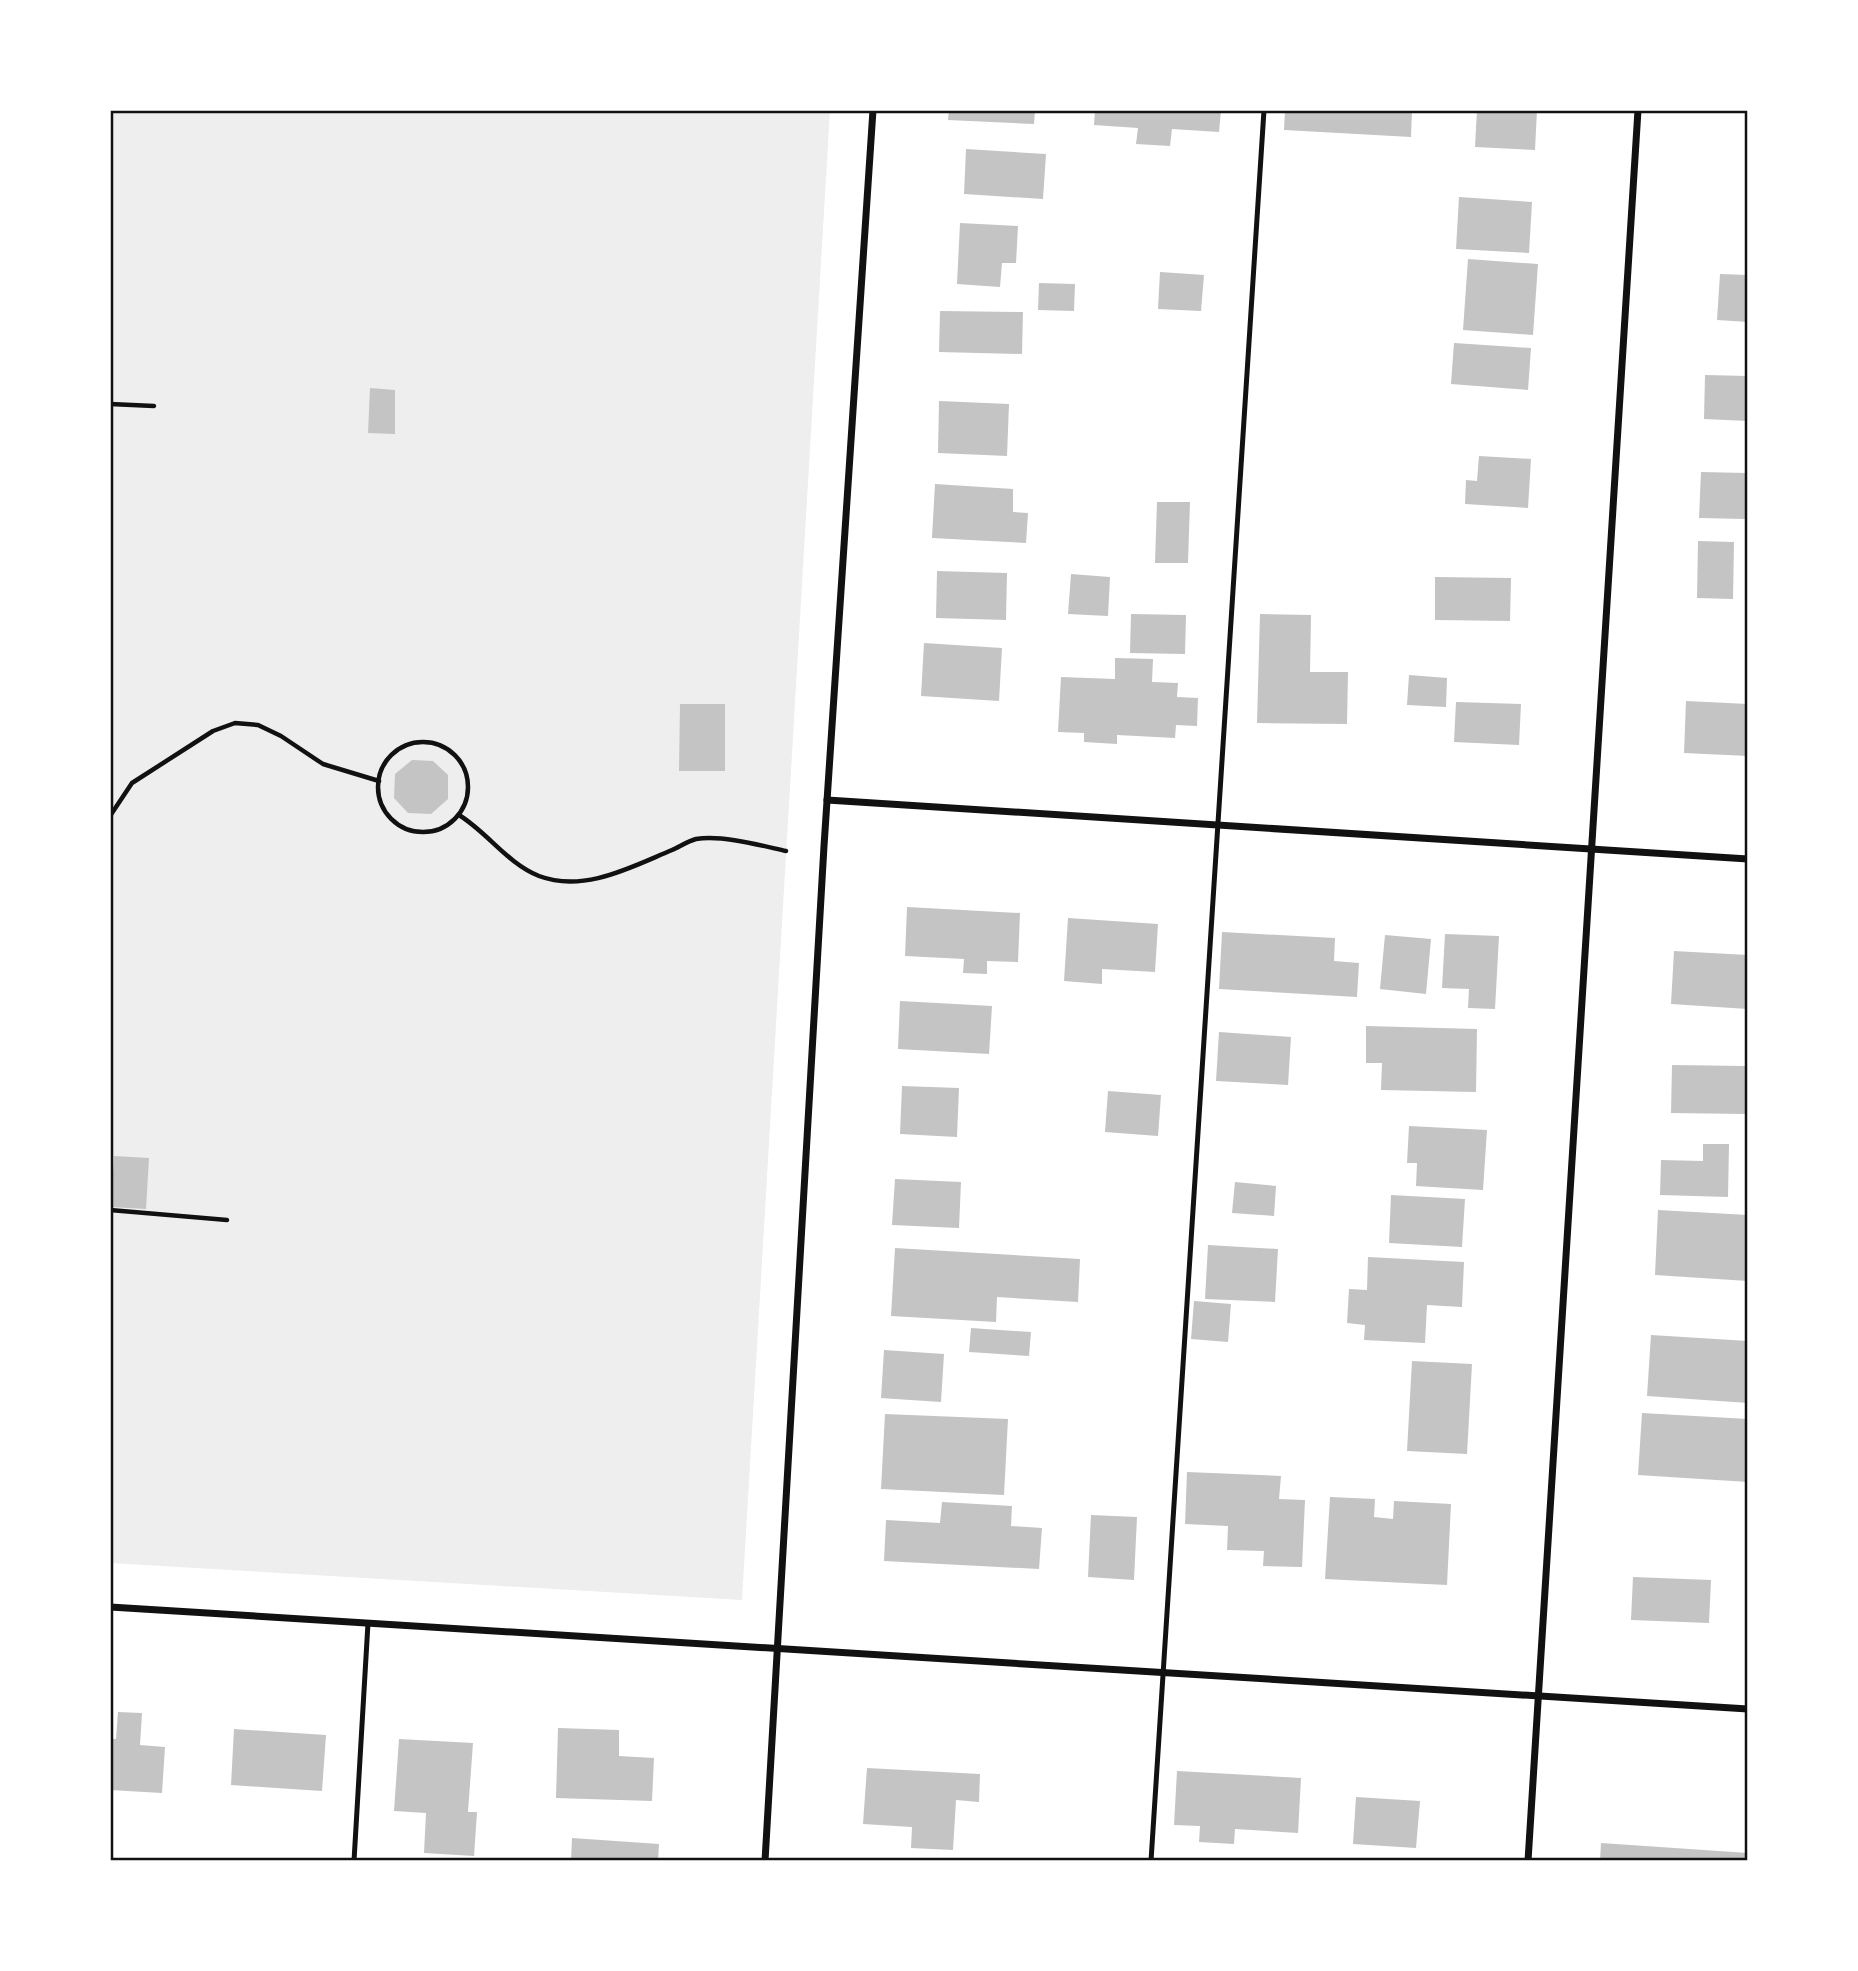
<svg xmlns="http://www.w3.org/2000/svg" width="1858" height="1971" viewBox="0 0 1858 1971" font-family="'Open Sans',sans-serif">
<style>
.green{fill:#eee}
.building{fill:#c4c4c4}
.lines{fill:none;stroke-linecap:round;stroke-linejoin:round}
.path{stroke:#111;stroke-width:4.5}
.service{stroke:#111;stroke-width:5}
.minor{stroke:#111;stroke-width:7}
.neatline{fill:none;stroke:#111;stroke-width:2.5}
</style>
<rect width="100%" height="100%" fill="#fff"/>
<path class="green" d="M 110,110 L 830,110 L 742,1600 L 110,1563 Z"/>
<g class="building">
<path d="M 949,110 L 1035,110 L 1034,124 L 948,120 Z"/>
<path d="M 1095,110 L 1221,110 L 1219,132 L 1172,129 L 1170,146 L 1136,144 L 1138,128 L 1094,125 Z"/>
<path d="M 1285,110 L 1412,110 L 1411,137 L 1284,130 Z"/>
<path d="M 1477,110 L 1537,110 L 1535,150 L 1475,147 Z"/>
<path d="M 966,149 L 1046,154 L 1043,199 L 964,194 Z"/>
<path d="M 1459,197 L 1532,202 L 1529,253 L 1456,249 Z"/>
<path d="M 960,223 L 1018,226 L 1016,263 L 1002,263 L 1000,287 L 957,284 Z"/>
<path d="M 1468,259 L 1538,264 L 1533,335 L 1463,330 Z"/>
<path d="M 1160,272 L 1204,275 L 1201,311 L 1158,309 Z"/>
<path d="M 1720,274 L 1748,275 L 1748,322 L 1717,320 Z"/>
<path d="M 1039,283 L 1075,284 L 1074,311 L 1038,310 Z"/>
<path d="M 940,311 L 1023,312 L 1022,354 L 939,352 Z"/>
<path d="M 1454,343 L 1531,348 L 1528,390 L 1451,384 Z"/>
<path d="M 1705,375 L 1748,376 L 1748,421 L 1704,419 Z"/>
<path d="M 370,388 L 395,390 L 395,434 L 368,433 Z"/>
<path d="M 939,401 L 1009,404 L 1007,456 L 938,453 Z"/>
<path d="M 1479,456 L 1531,459 L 1528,508 L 1465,504 L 1466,480 L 1477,481 Z"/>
<path d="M 1701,472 L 1746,473 L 1745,519 L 1699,518 Z"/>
<path d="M 935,484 L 1013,489 L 1013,512 L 1028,513 L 1026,543 L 932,538 Z"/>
<path d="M 1157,502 L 1190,502 L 1188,563 L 1155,563 Z"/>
<path d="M 1698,541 L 1734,542 L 1733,599 L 1697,598 Z"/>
<path d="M 937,571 L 1007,573 L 1006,620 L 936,618 Z"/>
<path d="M 1071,574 L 1110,577 L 1108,616 L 1068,614 Z"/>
<path d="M 1435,577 L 1511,578 L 1510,621 L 1435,620 Z"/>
<path d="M 1131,614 L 1186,615 L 1185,654 L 1130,653 Z"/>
<path d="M 1260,614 L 1311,615 L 1310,672 L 1348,672 L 1347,724 L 1257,723 Z"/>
<path d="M 924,643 L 1002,648 L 999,701 L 921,696 Z"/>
<path d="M 1115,658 L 1153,659 L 1152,682 L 1178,683 L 1177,697 L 1198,698 L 1197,726 L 1176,725 L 1175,738 L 1117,735 L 1117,744 L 1084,742 L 1084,733 L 1058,732 L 1061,677 L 1115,679 Z"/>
<path d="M 1409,675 L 1447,678 L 1446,707 L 1407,705 Z"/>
<path d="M 1686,701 L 1748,704 L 1748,756 L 1684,753 Z"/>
<path d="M 1456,702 L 1521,704 L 1519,745 L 1454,742 Z"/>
<path d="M 680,704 L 725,704 L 725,771 L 679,771 Z"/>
<path d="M 412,760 L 433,761 L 448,775 L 448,799 L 431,814 L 408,813 L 394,798 L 395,774 Z"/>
<path d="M 907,907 L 1020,913 L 1018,962 L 987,961 L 987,974 L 963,973 L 964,959 L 905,956 Z"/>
<path d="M 1068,918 L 1158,924 L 1155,972 L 1102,969 L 1102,984 L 1064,981 Z"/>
<path d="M 1222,932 L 1335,938 L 1334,961 L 1359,963 L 1357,997 L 1219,989 Z"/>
<path d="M 1445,934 L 1499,936 L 1495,1009 L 1468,1008 L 1469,989 L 1442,988 Z"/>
<path d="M 1385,935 L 1431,939 L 1426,994 L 1380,989 Z"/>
<path d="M 1674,951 L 1748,955 L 1748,1009 L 1671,1004 Z"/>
<path d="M 900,1001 L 992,1006 L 989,1054 L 898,1049 Z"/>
<path d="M 1366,1026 L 1477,1029 L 1476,1092 L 1381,1090 L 1382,1063 L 1366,1063 Z"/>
<path d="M 1219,1032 L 1291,1037 L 1288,1085 L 1216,1081 Z"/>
<path d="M 1672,1065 L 1745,1066 L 1745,1114 L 1671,1113 Z"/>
<path d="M 902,1086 L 959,1088 L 957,1137 L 900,1134 Z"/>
<path d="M 1108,1091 L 1161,1095 L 1158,1136 L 1105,1132 Z"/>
<path d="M 1409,1126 L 1487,1130 L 1483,1190 L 1416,1186 L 1417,1163 L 1407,1163 Z"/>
<path d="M 1703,1144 L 1729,1144 L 1728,1197 L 1660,1195 L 1661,1160 L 1703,1161 Z"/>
<path d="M 114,1156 L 149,1158 L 146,1209 L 111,1207 Z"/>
<path d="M 895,1179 L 961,1182 L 959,1228 L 892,1225 Z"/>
<path d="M 1235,1182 L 1276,1186 L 1274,1216 L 1232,1213 Z"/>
<path d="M 1391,1195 L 1465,1199 L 1462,1247 L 1389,1243 Z"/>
<path d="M 1658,1210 L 1748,1215 L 1748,1281 L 1655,1275 Z"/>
<path d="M 1208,1245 L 1278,1249 L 1275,1302 L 1205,1299 Z"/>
<path d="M 895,1248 L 1080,1259 L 1078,1302 L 997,1297 L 996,1322 L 891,1316 Z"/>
<path d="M 1368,1257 L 1464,1262 L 1462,1307 L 1427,1305 L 1425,1343 L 1364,1340 L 1365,1325 L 1347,1323 L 1349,1289 L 1367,1290 Z"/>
<path d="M 1194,1301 L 1231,1304 L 1228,1342 L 1191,1339 Z"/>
<path d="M 971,1328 L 1031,1332 L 1029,1356 L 969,1352 Z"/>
<path d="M 1651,1335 L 1748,1341 L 1748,1403 L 1647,1396 Z"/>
<path d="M 884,1350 L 944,1354 L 941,1402 L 881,1398 Z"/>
<path d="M 1412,1361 L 1472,1364 L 1467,1454 L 1407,1451 Z"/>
<path d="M 1642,1413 L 1748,1419 L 1748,1482 L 1638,1475 Z"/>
<path d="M 885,1414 L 1008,1419 L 1004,1495 L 881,1489 Z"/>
<path d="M 1187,1472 L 1281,1476 L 1279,1499 L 1305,1500 L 1302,1567 L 1263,1566 L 1264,1551 L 1227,1550 L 1228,1526 L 1185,1524 Z"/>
<path d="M 1330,1497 L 1375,1499 L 1374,1517 L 1393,1519 L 1394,1501 L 1451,1504 L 1447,1585 L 1325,1579 Z"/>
<path d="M 942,1502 L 1012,1506 L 1011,1526 L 1042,1528 L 1039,1569 L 884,1561 L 886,1520 L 940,1523 Z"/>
<path d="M 1091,1515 L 1137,1517 L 1134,1580 L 1088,1577 Z"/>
<path d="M 1633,1577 L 1711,1580 L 1709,1623 L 1631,1620 Z"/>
<path d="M 118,1712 L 142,1713 L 140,1745 L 165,1747 L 162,1793 L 110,1790 L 110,1739 L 116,1739 Z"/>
<path d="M 558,1728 L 619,1730 L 619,1756 L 654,1758 L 652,1801 L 556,1798 Z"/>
<path d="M 234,1729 L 326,1735 L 322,1791 L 231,1785 Z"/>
<path d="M 399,1739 L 473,1743 L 468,1812 L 477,1812 L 474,1856 L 424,1853 L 426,1813 L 394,1811 Z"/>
<path d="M 867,1768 L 980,1774 L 979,1802 L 956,1800 L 953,1850 L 911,1848 L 912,1827 L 863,1824 Z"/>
<path d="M 1177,1771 L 1301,1778 L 1298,1833 L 1235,1829 L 1234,1844 L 1199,1842 L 1200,1826 L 1174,1825 Z"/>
<path d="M 1356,1797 L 1420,1801 L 1416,1848 L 1353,1844 Z"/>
<path d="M 572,1838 L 659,1844 L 658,1861 L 571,1861 Z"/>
<path d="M 1601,1843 L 1748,1853 L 1748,1861 L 1600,1861 Z"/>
</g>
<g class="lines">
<g class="path">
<path d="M 110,404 L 154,406"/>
<circle cx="423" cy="787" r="45"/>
<path d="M 459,815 C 488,833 507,863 539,876 C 584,893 631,867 672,850 C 679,847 688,841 696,839 C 723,835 759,845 786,851"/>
<path d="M 110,816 L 132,783 L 213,731 L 235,723 L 258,725 L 281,736 L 323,764 L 379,781"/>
<path d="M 110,1210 L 227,1220"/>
</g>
<g class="service">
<path d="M 354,1861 L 368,1623"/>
<path d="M 1151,1861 L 1264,110"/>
</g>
<g class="minor">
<path d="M 827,800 L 1748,859"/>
<path d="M 110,1607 L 1748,1709"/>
<path d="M 765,1861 L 824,846 L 873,110"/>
<path d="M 1528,1861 L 1638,110"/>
</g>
</g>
<rect width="1858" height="1971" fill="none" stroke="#ffffff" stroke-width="224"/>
<rect x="112" y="112" width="1634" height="1747" class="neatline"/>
</svg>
